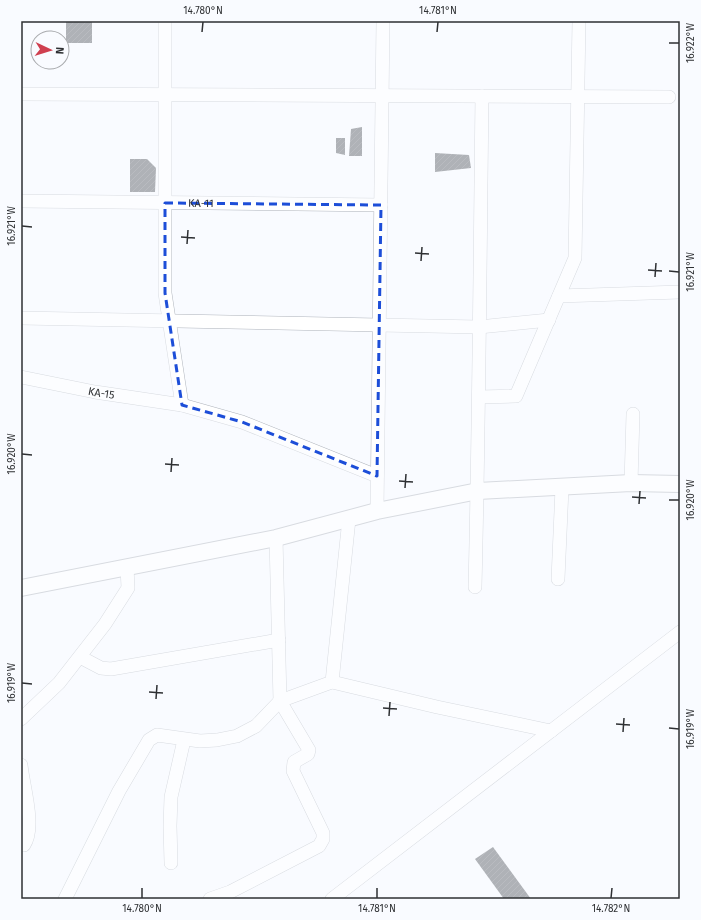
<svg xmlns="http://www.w3.org/2000/svg" width="701" height="920" viewBox="0 0 701 920" font-family="'Fira Sans',sans-serif">
<style>
.building{fill:url(#building-hatch)}
.lines{fill:none;stroke-linecap:round;stroke-linejoin:round}
.minor-casing{stroke:#afb4bc;stroke-width:14}
.tertiary-casing{stroke:#afb4bc;stroke-width:18}
.minor{stroke:#fff;stroke-width:13}
.tertiary{stroke:#fff;stroke-width:16}
.marked{fill:none;stroke:#1d4ed8;stroke-width:3;stroke-dasharray:8 5;stroke-linejoin:round}
.ticks{fill:none;stroke:#2e3033;stroke-width:1.5}
.labels{text-anchor:middle;dominant-baseline:central;stroke-width:4;stroke-linejoin:round;paint-order:stroke}
.street-label{font-size:11px;fill:#2e3033;stroke:#f9fbff}
.neatline{fill:none;stroke:#2e3033;stroke-width:1.5}
.ticks-label{font-size:10px;text-anchor:middle;fill:#2e3033}
</style>
<defs>
<pattern id="building-hatch" width="6" height="6" patternUnits="userSpaceOnUse"><rect width="6" height="6" fill="#555960"/><path d="M-1 1l2-2M0 6l6-6M5 7l2-2" fill="none" stroke="#6a6e74"/></pattern>
</defs>
<rect width="100%" height="100%" fill="#f9fbff"/>
<g class="building">
<rect x="66" y="21" width="26" height="22"/>
<path d="M 362,127 L 362,156 L 349,156 L 351,129 Z"/>
<path d="M 336,138 L 345,138 L 345,155 L 336,153 Z"/>
<path d="M 435,153 L 469,155 L 471,168 L 435,172 Z"/>
<path d="M 130,159 L 147,159 L 156,168 L 155,192 L 130,192 Z"/>
<path d="M 493,847 L 531,899 L 504,899 L 475,859 Z"/>
</g>
<g class="lines">
<g class="minor-casing">
<g id="minor">
<path d="M 165,21 L 165,293 L 182,405"/>
<path d="M 21,94 L 669,97"/>
<path id="s1" d="M 21,201 L 381,205"/>
<path d="M 559,296 L 680,292"/>
<path d="M 21,318 L 479,327 L 549,320"/>
<path id="s2" d="M 21,377 L 95,392 L 182,405 L 242,422 L 377,476"/>
<path d="M 479,397 L 516,396 L 575,258 L 579,21"/>
<path d="M 631,483 L 633,414"/>
<path d="M 377,511 L 383,21"/>
<path d="M 558,579 L 562,488"/>
<path d="M 475,587 C 479,424 480,260 482,96"/>
<path d="M 80,657 L 101,668 L 111,669 L 279,640"/>
<path d="M 332,682 L 349,519"/>
<path d="M 21,719 L 59,683 L 105,624 L 128,588 L 127,567"/>
<path d="M 21,765 C 23,786 36,827 24,845 L 21,845"/>
<path d="M 171,863 L 170,826 L 171,797 L 184,740"/>
<path d="M 65,899 L 119,791 L 149,740 L 157,735 L 200,741 L 217,740 L 237,736 L 256,726 L 280,701 L 332,682 L 437,707 L 551,731"/>
<path d="M 210,899 L 230,892 L 319,846 L 323,839 L 323,833 L 293,771 L 294,762 L 308,754 L 309,750 L 280,701 L 276,538"/>
<path d="M 332,899 L 680,632"/>
</g>
</g>
<g class="tertiary-casing">
<path id="tertiary" d="M 21,588 L 276,538 L 377,511 L 478,491 L 631,483 L 680,484"/>
</g>
<use href="#minor" class="minor"/>
<use href="#tertiary" class="tertiary"/>
</g>
<path d="M0 0H701V920H0ZM 165,203 L 381,205 L 377,476 L 242,422 L 182,405 L 165,293 Z" fill="#f9fbff" fill-opacity=".55" fill-rule="evenodd"/>
<path class="marked" d="M 165,203 L 381,205 L 377,476 L 242,422 L 182,405 L 165,293 Z"/>
<path class="ticks" d="M 202,32 L 203,22M 437,32 L 438,22M 669,43 L 679,43M 22,226 L 32,227M 181,237 L 195,238M 187,244 L 188,230M 415,253 L 429,254M 421,261 L 422,247M 648,270 L 662,271M 669,271 L 679,272M 655,277 L 656,263M 22,454 L 32,455M 165,464 L 179,465M 171,472 L 172,458M 399,481 L 413,482M 405,488 L 406,474M 632,497 L 646,498M 669,500 L 679,500M 639,504 L 640,491M 22,683 L 32,684M 149,692 L 163,693M 156,699 L 157,685M 383,708 L 397,709M 389,716 L 390,702M 616,724 L 630,725M 669,728 L 679,729M 623,732 L 624,718M 142,898 L 142,888M 377,898 L 377,888M 611,898 L 612,888"/>
<g class="labels">
<g class="street-label">
<text stroke="none"><textPath href="#s1" startOffset="180">KA-11</textPath></text>
<text stroke="none"><textPath href="#s2" startOffset="82">KA-15</textPath></text>
</g>
</g>
<rect width="701" height="920" fill="none" stroke="#f9fbff" stroke-width="44"/>
<g transform="translate(50 50) rotate(94)"><circle r="19" fill="#f9fbff" stroke="#a8aaad"/>
<path d="M0-3L7 15L0 10L-7 15Z" fill="#cf3f4f"/>
<text y="-6" font-size="11" font-weight="bold" text-anchor="middle" fill="#2e3033">N</text>
</g>
<rect x="22" y="22" width="657" height="876" class="neatline"/>
<g class="ticks-label">
<text x="203" y="14">14.780°N</text>
<text x="438" y="14">14.781°N</text>
<text transform="translate(690 43) rotate(-90)" y="4">16.922°W</text>
<text transform="translate(11 226) rotate(-90)" y="4">16.921°W</text>
<text transform="translate(690 272) rotate(-90)" y="4">16.921°W</text>
<text transform="translate(11 454) rotate(-90)" y="4">16.920°W</text>
<text transform="translate(690 500) rotate(-90)" y="4">16.920°W</text>
<text transform="translate(11 683) rotate(-90)" y="4">16.919°W</text>
<text transform="translate(690 729) rotate(-90)" y="4">16.919°W</text>
<text x="142" y="912">14.780°N</text>
<text x="377" y="912">14.781°N</text>
<text x="611" y="912">14.782°N</text>
</g>
</svg>
